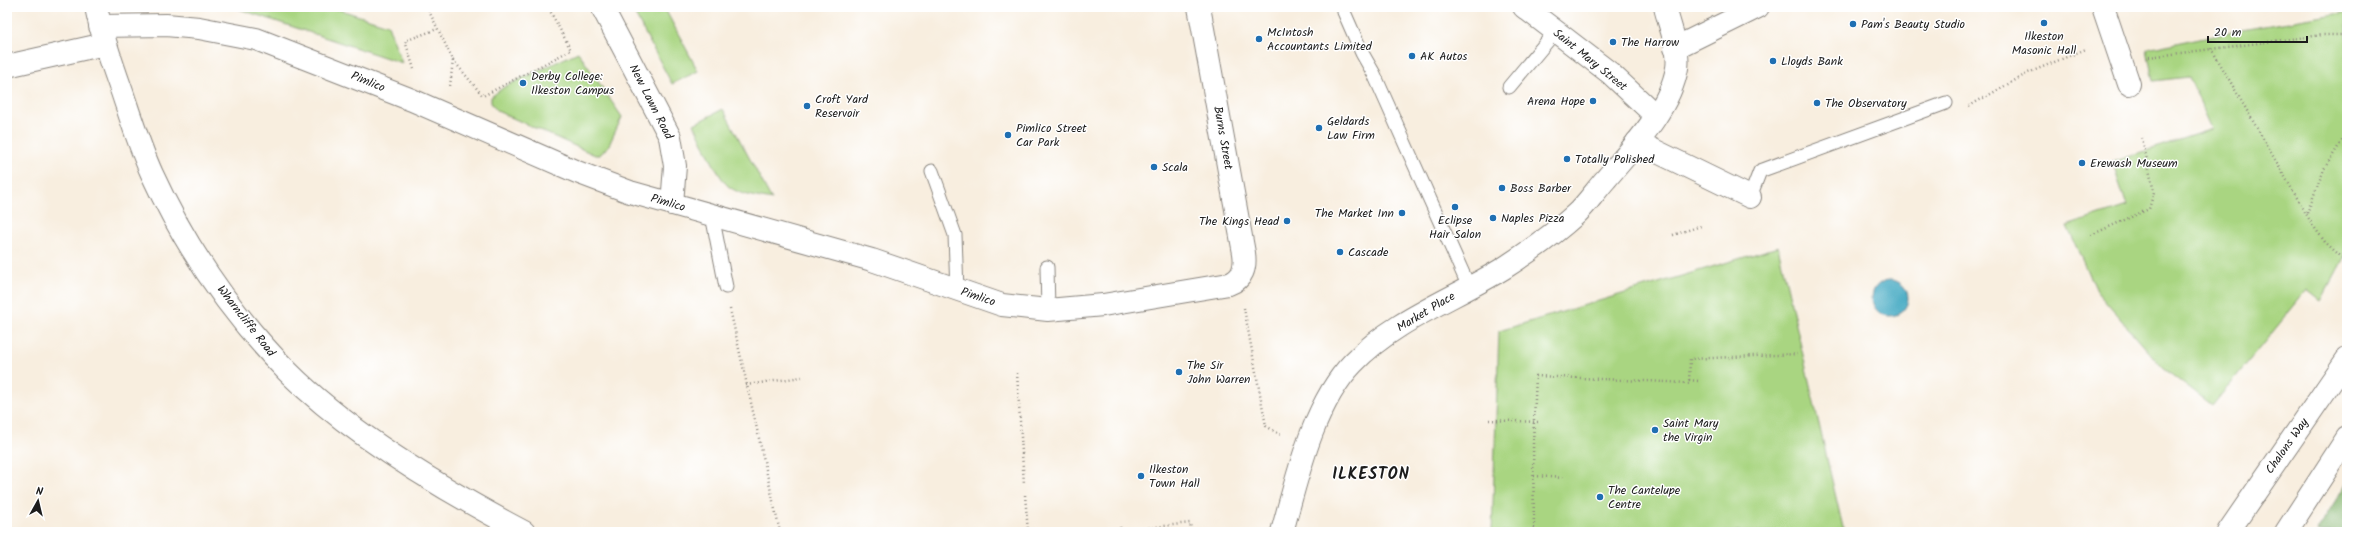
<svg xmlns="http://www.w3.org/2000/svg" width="2354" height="539" viewBox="0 0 2354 539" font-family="Kalam,sans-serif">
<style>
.green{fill:#a9d581;stroke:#62784e}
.forest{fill:#86b66f;stroke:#516946}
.water{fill:#40a7c1;stroke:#2e626e}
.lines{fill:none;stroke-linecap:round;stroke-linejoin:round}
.lane-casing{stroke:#8a857e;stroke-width:15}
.street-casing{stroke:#8a857e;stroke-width:24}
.secondary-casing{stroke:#8a857e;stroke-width:24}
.primary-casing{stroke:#8a857e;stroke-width:24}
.path{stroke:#8a857e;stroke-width:2.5;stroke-dasharray:1 3;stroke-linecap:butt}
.lane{stroke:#fff;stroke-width:13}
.street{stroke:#fff;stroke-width:22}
.secondary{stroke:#fff;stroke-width:22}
.primary{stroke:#fff;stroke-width:22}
.poi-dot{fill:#1f6fb2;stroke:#fff;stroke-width:1.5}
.labels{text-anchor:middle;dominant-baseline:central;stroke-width:3;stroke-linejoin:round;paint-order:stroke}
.poi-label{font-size:12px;fill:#1c1c1c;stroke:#fff;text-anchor:start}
.street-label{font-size:12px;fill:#1c1c1c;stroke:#fff}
.district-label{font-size:16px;font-weight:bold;letter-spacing:1px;fill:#1c1c1c;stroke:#fff}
</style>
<rect width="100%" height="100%" fill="#fff"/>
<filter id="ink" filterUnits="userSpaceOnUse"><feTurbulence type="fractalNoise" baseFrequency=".025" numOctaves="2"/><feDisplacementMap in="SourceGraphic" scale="8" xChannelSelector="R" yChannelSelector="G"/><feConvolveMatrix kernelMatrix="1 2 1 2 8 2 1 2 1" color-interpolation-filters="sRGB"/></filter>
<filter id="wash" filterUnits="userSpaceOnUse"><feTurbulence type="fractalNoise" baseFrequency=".012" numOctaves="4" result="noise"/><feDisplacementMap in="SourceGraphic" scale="16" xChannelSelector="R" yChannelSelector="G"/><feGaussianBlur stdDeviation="0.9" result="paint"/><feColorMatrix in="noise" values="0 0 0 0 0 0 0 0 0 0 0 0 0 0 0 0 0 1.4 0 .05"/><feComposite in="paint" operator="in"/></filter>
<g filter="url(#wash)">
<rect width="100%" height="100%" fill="#f8eedf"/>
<g class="green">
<path d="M 233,7 L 331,7 L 388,25 L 402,63 Z"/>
<path d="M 631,7 L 664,7 L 698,71 L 672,84 Z"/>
<path d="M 2347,12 L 2347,252 L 2321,301 L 2307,290 L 2212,406 L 2163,368 L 2096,291 L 2067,226 L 2127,206 L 2112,162 L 2212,129 L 2189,77 L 2153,81 L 2147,49 L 2224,33 Z"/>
<path d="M 578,52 L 622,117 L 609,145 L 600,155 L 595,155 L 497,111 L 491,103 L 491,97 L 504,87 Z"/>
<path d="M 723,109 L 772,200 C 758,197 739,195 728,186 C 716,174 702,140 694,124 Z"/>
<path d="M 1778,247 L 1844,532 L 1492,532 L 1499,331 Z"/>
</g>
<path class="forest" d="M 2347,482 L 2347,532 L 2316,532 Z"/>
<circle class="water" cx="1890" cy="298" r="18"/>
</g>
<g filter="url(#ink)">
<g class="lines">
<g class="lane-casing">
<g id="lane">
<path d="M 1344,12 L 1362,53 L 1374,74 L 1469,287"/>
<path d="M 1509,87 L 1555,32"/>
<path d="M 932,171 L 955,235 L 957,291"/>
<path d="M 1750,197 L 1760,171 L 1946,103"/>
<path d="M 712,215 L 726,287"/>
<path d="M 1047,267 L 1048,310"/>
</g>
</g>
<g class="street-casing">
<g id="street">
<path d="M 602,7 L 670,137 L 675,166 L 672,204"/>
<path d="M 1524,7 L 1610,73 L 1655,115"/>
<path d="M 2103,7 L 2129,84"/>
<path d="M 100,26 L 166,25 L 199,28 L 256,39 L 412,100 L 577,172 L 630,192 L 872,260 L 1002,305 L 1048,310 L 1103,305 L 1229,284 C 1243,279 1246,267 1244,253 L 1199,7"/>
<path d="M 1675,48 L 1758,7"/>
<path d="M 7,66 L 105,44"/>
<path d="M 1637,142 L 1750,197"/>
<path d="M 1282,532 C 1297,478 1313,404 1353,363 C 1394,320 1454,299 1504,268 C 1529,252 1554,234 1576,214 C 1587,204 1596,190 1606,179 C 1632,148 1670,109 1677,68 C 1680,50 1669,25 1665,7"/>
</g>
</g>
<g class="secondary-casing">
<path id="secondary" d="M 96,7 C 102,36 112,64 122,92 C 131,119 140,148 152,174 C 185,246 232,315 288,372 C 351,435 446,491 524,532"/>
</g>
<g class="primary-casing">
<g id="primary">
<path d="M 2228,532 L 2347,359"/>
<path d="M 2286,532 L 2347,438"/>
</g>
</g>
<g class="path">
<path d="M 427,7 L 453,60 L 450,86"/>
<path d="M 2211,48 L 2312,224 L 2325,242 L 2347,262"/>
<path d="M 2149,57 L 2322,35 L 2347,35"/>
<path d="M 453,60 L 483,96 L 571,50 L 548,7"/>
<path d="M 414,69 L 405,41 L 437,29"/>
<path d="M 1969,106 L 2028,73 L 2086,49"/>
<path d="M 2307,213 L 2324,169 L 2347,133"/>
<path d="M 1673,235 L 1701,226"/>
<path d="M 2091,235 L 2149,209 L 2154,192 L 2142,138"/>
<path d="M 1244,308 L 1266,426 L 1281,435"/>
<path d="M 730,309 L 780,532"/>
<path d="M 1017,373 L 1024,484"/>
<path d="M 1689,380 L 1699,381"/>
<path d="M 746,385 L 802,377"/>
<path d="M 1489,420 L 1539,422"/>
<path d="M 1534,476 L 1564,478"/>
<path d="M 1025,495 L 1028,532"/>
<path d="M 1120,527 L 1121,531 L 1190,523 L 1191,530"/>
<path d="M 1534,532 L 1533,443 L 1536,376 L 1689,383 L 1690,359 L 1797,354"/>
</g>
<use href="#lane" class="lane"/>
<use href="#street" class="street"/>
<use href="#secondary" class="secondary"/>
<use href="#primary" class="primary"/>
</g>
</g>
<g class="poi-dot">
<circle cx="2044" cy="23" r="4"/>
<circle cx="1853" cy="24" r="4"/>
<circle cx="1259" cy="39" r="4"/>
<circle cx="1613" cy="42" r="4"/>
<circle cx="1412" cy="56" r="4"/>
<circle cx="1773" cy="61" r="4"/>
<circle cx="523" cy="83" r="4"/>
<circle cx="1593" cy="101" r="4"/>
<circle cx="1817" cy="103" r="4"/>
<circle cx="807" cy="106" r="4"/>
<circle cx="1319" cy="128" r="4"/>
<circle cx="1008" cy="135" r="4"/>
<circle cx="1567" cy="159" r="4"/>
<circle cx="2082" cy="163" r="4"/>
<circle cx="1154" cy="167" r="4"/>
<circle cx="1502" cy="188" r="4"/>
<circle cx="1455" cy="207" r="4"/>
<circle cx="1402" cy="213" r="4"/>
<circle cx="1493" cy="218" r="4"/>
<circle cx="1287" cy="221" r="4"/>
<circle cx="1340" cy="252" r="4"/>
<circle cx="1179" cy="372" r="4"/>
<circle cx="1655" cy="430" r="4"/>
<circle cx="1141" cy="476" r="4"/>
<circle cx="1600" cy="497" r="4"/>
</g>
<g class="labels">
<g class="poi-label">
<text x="1861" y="24">Pam's Beauty Studio</text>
<text x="1267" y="32">McIntosh<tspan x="1267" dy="14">Accountants Limited</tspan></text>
<text x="2044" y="36" text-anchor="middle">Ilkeston<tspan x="2044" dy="14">Masonic Hall</tspan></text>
<text x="1621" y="42">The Harrow</text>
<text x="1420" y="56">AK Autos</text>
<text x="1781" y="61">Lloyds Bank</text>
<text x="531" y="76">Derby College:<tspan x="531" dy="14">Ilkeston Campus</tspan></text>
<text x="815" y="99">Croft Yard<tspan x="815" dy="14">Reservoir</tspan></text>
<text x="1585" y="101" text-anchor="end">Arena Hope</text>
<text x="1825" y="103">The Observatory</text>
<text x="1327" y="121">Geldards<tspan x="1327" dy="14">Law Firm</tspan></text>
<text x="1016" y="128">Pimlico Street<tspan x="1016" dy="14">Car Park</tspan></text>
<text x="1575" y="159">Totally Polished</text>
<text x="2090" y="163">Erewash Museum</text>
<text x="1162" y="167">Scala</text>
<text x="1510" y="188">Boss Barber</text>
<text x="1394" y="213" text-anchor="end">The Market Inn</text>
<text x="1501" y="218">Naples Pizza</text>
<text x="1455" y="220" text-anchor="middle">Eclipse<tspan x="1455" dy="14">Hair Salon</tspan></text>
<text x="1279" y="221" text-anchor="end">The Kings Head</text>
<text x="1348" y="252">Cascade</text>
<text x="1187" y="365">The Sir<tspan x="1187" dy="14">John Warren</tspan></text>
<text x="1663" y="423">Saint Mary<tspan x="1663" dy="14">the Virgin</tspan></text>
<text x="1149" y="469">Ilkeston<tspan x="1149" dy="14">Town Hall</tspan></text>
<text x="1608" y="490">The Cantelupe<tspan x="1608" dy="14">Centre</tspan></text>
</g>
<g class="street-label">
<text transform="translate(1590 60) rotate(39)">Saint Mary Street</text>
<text transform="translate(368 82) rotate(22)">Pimlico</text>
<text transform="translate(651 102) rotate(63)">New Lawn Road</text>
<text transform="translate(1223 138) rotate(80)">Burns Street</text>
<text transform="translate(668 203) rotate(16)">Pimlico</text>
<text transform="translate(978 297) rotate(18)">Pimlico</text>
<text transform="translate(1426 312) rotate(-31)">Market Place</text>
<text transform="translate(246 321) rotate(52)">Wharncliffe Road</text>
<text transform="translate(2287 446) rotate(-55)">Chalons Way</text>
</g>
<g class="district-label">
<text x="1371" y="474">ILKESTON</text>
</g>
</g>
<rect width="2354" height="539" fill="none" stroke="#fff" stroke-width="24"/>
<g transform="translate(38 501) rotate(8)" stroke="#ffffff" stroke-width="3" paint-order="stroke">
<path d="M0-3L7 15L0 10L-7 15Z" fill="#1c1c1c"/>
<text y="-6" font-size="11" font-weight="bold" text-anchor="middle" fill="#1c1c1c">N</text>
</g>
<path d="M2208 36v6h99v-6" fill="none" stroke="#1c1c1c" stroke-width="2"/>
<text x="2214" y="36" font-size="12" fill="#1c1c1c" stroke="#ffffff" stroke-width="3" paint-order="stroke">20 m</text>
</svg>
